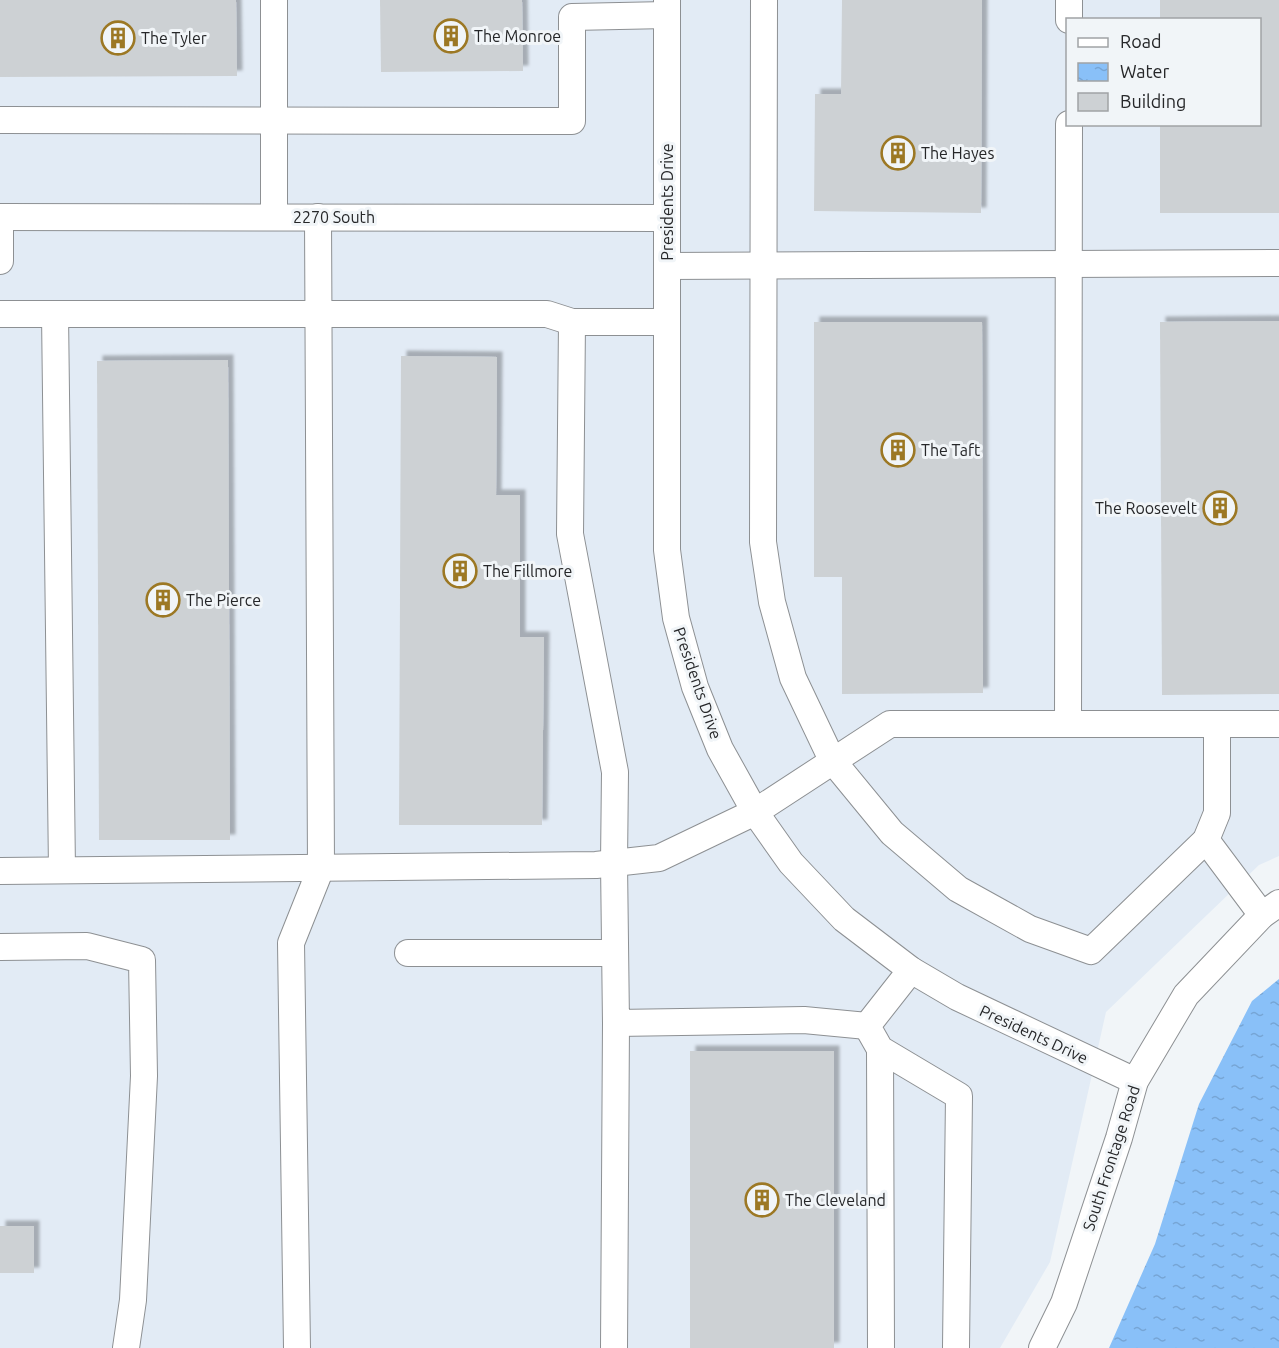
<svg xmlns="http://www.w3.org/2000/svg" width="1279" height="1348" viewBox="0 0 1279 1348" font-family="Ubuntu,sans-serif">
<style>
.built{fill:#e2ebf5;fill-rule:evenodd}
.water{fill:url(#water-ripples)}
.building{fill:#cdd1d4;filter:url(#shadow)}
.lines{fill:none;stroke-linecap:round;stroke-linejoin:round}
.minor-casing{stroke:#8d9093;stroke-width:28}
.minor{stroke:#fff;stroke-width:26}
.labels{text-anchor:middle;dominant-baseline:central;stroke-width:6;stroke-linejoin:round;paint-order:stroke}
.poi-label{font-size:16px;fill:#262729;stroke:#f1f5f8;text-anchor:start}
.street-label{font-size:16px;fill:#262729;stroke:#f1f5f8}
</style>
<defs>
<pattern id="water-ripples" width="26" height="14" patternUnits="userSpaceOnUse" patternTransform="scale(1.5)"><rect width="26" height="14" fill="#89c0f8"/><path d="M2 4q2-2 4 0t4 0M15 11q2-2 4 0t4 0" fill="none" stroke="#76a5d5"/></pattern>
<filter id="shadow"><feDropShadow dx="5.5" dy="-5.5" stdDeviation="1.5" flood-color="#0004"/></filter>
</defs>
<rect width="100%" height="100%" fill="#f1f5f8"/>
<path class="built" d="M 0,0 L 1279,0 L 1279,856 L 1259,865 L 1106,1012 L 1050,1262 L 1000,1348 L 0,1348 ZM 1068,20 L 1260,20 L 1260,124 L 1068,124 Z"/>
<path class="water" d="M 1279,979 L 1279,1348 L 1109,1348 L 1155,1244 L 1199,1104 L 1252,1001 Z"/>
<g class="building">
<path d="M 0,0 L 236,0 L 237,76 L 0,77 Z"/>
<path d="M 380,0 L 522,0 L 523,71 L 381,72 Z"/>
<path d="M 842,0 L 982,0 L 981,213 L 814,211 L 815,94 L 841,94 Z"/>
<path d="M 1160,0 L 1279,0 L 1279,213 L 1160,213 L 1160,124 L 1260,124 L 1260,20 L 1160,20 Z"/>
<path d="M 1279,321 L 1279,694 L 1162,695 L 1160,322 Z"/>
<path d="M 814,322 L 982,322 L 983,693 L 842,694 L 842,577 L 814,577 Z"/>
<path d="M 401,356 L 497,357 L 496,495 L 520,495 L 520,637 L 544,637 L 542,825 L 399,825 Z"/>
<path d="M 228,360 L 230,840 L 99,840 L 97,361 Z"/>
<rect x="690" y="1051" width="144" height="297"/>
<rect x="0" y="1226" width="34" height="47"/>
</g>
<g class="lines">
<g class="minor-casing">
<g id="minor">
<path d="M 274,0 L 274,217"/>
<path d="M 667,0 L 667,550 L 676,618 L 695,687 L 720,749 L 755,812 L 791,863 L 844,919 L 911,970 L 957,997 L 1135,1081"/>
<path d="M 764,0 L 763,542 L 772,602 L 793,678 L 832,760 L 892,833 L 958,889 L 1030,929 L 1091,951 L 1206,840 L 1217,813 L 1217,724"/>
<path d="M 1069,0 L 1069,20"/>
<path d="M 0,120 L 572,121 L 572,17 L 667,15"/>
<path d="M 0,217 L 667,218"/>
<path d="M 0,261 L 0,217"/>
<path d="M 667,266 L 1279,263"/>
<path d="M 0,314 L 547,314 L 572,322 L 666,322"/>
<path d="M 55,314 L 62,870"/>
<path d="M 572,322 L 570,534 L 615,772 L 614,863 L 616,1023 L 804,1020 L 867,1026"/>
<path d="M 1068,724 L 1069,124"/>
<path d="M 1206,840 L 1262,915"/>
<path d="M 0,871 L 596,865 L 659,858 L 755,812 L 890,724 L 1279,724"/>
<path d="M 0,947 L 87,946 L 142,960 L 144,1076 L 133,1300 L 126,1348"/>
<path d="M 408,953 L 615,953"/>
<path d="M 911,970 L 867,1026 L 880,1049 L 959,1096 L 956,1348"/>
<path d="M 880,1049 L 881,1348"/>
<path d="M 297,1348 L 291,943 L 321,868 L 318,217"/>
<path d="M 614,1348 L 616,1023"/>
<path d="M 1042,1348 L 1064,1303 L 1119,1138 L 1135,1081 L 1186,995 L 1262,915 L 1279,903"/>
</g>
</g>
<use href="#minor" class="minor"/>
</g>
<defs>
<g id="building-ring" transform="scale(1.725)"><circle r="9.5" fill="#f1f5f8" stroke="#9c7824" stroke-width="1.5"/><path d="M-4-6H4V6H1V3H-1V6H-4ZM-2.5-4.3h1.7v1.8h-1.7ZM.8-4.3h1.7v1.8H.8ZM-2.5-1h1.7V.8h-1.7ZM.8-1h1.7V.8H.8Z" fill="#9c7824"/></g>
</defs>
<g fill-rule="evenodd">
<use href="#building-ring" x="451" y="36"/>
<use href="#building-ring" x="118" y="38"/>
<use href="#building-ring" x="898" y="153"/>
<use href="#building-ring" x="898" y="450"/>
<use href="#building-ring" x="1220" y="508"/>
<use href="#building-ring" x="460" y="571"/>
<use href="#building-ring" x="163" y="600"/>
<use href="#building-ring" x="762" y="1200"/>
</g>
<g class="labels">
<g class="poi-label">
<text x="474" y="36">The Monroe</text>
<text x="141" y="38">The Tyler</text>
<text x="921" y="153">The Hayes</text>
<text x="921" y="450">The Taft</text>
<text x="1197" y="508" text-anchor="end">The Roosevelt</text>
<text x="483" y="571">The Fillmore</text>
<text x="186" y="600">The Pierce</text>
<text x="785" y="1200">The Cleveland</text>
</g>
<g class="street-label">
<text transform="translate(667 202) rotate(-90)">Presidents Drive</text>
<text x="334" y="217">2270 South</text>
<text transform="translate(698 683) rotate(71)">Presidents Drive</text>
<text transform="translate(1034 1034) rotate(25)">Presidents Drive</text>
<text transform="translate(1111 1158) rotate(-72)">South Frontage Road</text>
</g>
</g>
<rect x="1066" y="18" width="195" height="108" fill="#f1f5f8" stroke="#a0a3a5" stroke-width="1.5"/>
<rect x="1078" y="38" width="30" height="9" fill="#ffffff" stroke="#a0a3a5" stroke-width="1.5"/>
<text x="1120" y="48" font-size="18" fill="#262729">Road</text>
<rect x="1078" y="63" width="30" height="18" fill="url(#water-ripples)" stroke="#a0a3a5" stroke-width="1.5"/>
<text x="1120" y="78" font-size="18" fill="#262729">Water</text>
<rect x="1078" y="93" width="30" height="18" fill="#cdd1d4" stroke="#a0a3a5" stroke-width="1.5"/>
<text x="1120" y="108" font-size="18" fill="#262729">Building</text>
</svg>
